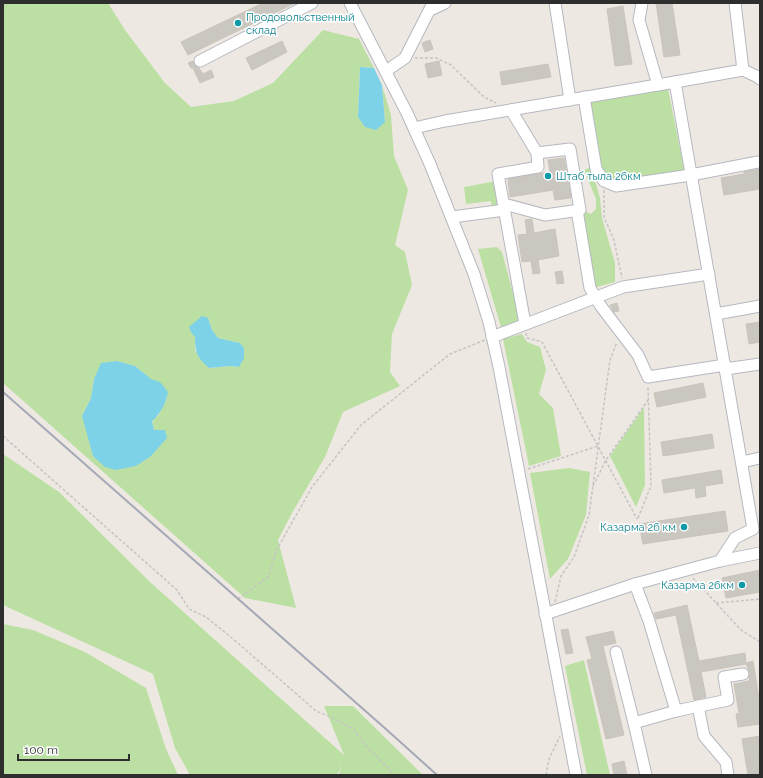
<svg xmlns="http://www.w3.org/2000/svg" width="763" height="778" viewBox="0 0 763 778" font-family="Raleway,sans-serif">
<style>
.green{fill:#bce0a3;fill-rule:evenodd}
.water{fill:#7ed2e7}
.building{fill:#cac6c0;stroke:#cac4bb}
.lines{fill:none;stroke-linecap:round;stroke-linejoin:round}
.minor-casing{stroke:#b5b8c0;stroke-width:13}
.path{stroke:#c4c4c4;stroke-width:1.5;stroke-dasharray:3 2;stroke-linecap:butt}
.minor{stroke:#fff;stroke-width:11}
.rail{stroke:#a5a8b6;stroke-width:2}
.culture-dot{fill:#0f9aa8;stroke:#fff;stroke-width:1.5}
.labels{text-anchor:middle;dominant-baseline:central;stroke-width:3;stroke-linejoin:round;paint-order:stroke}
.culture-label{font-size:11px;fill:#0d838f;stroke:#fff;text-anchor:start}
</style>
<rect width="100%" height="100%" fill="#eee8e2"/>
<g class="green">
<path d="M 3,3 L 108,3 L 125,30 L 165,83 L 191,107 L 234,101 L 273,83 L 323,30 L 359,39 L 374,68 L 360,67 L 358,117 L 385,122 L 382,85 L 391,115 L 394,156 L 408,190 L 395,245 L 405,252 L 412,285 L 392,334 L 390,372 L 400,386 L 343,412 L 325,457 L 292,513 L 278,540 L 296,608 L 245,598 L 3,383 ZM 208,318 L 212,330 L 218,338 L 240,343 L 244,348 L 239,367 L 231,366 L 209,368 L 195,350 L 195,337 ZM 117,361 L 135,366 L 151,380 L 167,398 L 158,416 L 152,420 L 154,430 L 82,416 L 91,398 L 94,379 Z"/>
<path d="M 668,89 L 685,173 L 618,184 L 602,176 L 590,101 Z"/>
<path d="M 591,167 L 600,198 L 602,218 L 615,263 L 615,282 L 593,288 L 581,216 L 585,211 L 591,214 L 596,209 L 596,199 L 584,170 Z"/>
<path d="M 496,181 L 501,206 L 492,208 L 491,201 L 466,204 L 464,187 Z"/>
<path d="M 497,247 L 502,252 L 520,320 L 501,327 L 478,249 Z"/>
<path d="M 522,334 L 527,342 L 540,347 L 546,370 L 539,394 L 553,408 L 561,456 L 529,466 L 503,339 Z"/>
<path d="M 644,407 L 645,485 L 636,507 L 610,456 Z"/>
<path d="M 3,454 L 59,492 L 150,582 L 344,755 L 324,706 L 353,706 L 423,775 L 339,775 L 342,763 L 339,772 L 335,775 L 190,775 L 175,748 L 153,674 L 3,605 Z"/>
<path d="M 569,468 L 590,472 L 586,515 L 568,559 L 550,579 L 530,473 Z"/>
<path d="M 3,624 L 33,630 L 85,652 L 146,688 L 166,749 L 178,775 L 3,775 Z"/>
<path d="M 584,660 L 610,775 L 587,775 L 565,666 Z"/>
</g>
<g class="water">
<path d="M 360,67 L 374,68 L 382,85 L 385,122 L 376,130 L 365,127 L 358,117 Z"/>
<path d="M 202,316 L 208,318 L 212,330 L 218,338 L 240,343 L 244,348 L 244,358 L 239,367 L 231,366 L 209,368 C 197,357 195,353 195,337 L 191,332 L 189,327 Z"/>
<path d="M 117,361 L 135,366 L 151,379 L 160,382 L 168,392 C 167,401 160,415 152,421 L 154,430 L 165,430 L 167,438 L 151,456 L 136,466 L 116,470 L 105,467 L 93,456 L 82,416 L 91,398 L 94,379 L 101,363 Z"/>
</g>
<g class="building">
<path d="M 263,3 L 295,3 L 188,55 L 181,42 Z"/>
<path d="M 656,3 L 672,3 L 680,55 L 664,57 Z"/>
<path d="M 623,6 L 632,64 L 615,66 L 607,9 Z"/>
<path d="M 430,40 L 433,49 L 425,52 L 422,43 Z"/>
<path d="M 282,41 L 287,52 L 252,70 L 246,58 Z"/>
<path d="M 193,61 L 194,65 L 199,68 L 203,74 L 211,70 L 214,77 L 200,83 L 193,68 L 191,68 L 188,63 Z"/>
<path d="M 439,61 L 442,75 L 428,78 L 425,64 Z"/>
<path d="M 548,64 L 551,77 L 502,85 L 500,72 Z"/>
<path d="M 564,158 L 571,198 L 555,200 L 553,190 L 510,197 L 508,179 L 550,172 L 548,160 Z"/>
<path d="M 760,169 L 760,189 L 724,195 L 721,178 L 744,174 L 744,172 Z"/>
<path d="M 532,219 L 534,233 L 555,229 L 559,256 L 538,260 L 540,273 L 533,274 L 531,261 L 522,262 L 518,235 L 527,234 L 525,220 Z"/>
<path d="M 562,271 L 564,283 L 557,284 L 555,272 Z"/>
<path d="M 617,303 L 619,311 L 614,312 L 610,305 Z"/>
<path d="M 760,322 L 760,342 L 749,344 L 746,324 Z"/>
<path d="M 703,383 L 706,397 L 657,407 L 654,393 Z"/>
<path d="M 712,434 L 714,448 L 663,456 L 661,442 Z"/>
<path d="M 721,470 L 723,483 L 705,486 L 706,496 L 696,498 L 695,488 L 664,493 L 662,480 Z"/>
<path d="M 725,511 L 728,531 L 643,544 L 639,524 Z"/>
<path d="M 760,570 L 760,592 L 726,598 L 722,578 Z"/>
<path d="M 687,605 L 699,661 L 745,653 L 746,663 L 753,661 L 760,705 L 760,724 L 738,727 L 736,714 L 739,713 L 734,684 L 749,681 L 750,673 L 746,664 L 701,672 L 706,697 L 694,700 L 676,615 L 656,619 L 654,613 Z"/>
<path d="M 568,629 L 573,653 L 566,654 L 561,630 Z"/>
<path d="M 613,631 L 616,643 L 603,646 L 624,735 L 606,739 L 587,660 L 592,659 L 586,637 Z"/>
<path d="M 760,736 L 760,753 L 759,753 L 760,775 L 748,775 L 742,739 Z"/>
<path d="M 624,761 L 627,775 L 614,775 L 612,764 Z"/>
</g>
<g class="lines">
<g class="minor-casing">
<g id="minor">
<path d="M 350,3 L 407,113 L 430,164 L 474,274 L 489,322 L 499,367 L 576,775"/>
<path d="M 555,3 L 570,100"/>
<path d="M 642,3 L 639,20 L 658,85"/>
<path d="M 735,3 L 743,70"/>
<path d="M 430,10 L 445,3"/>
<path d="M 200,61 L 312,3"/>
<path d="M 386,71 L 405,58 L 433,3"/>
<path d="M 675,82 L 743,70 L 756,76 L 760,79"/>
<path d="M 584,97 L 596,169 L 604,181 L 616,186 L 691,175 L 758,162"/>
<path d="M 414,128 L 445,121 L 675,82 L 753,529 L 735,538 L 720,561 L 635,584 L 545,614"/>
<path d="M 504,204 L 545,215 L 580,210 L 570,149 L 537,153 L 511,110"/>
<path d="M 577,210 L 590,288 L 600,305 L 638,355 L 648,377 L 725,365"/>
<path d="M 452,217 L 505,210"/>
<path d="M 716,314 L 760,306"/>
<path d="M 525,324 L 498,174 L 538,167 L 537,153"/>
<path d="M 492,337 L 623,287 L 709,274"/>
<path d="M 725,369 L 760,364"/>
<path d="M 742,462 L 760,458"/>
<path d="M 720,561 L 760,553"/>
<path d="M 635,584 L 649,621 L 676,711 L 634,723 L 646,775"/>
<path d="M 616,652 L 634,723"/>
<path d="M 698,706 L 704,736 L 726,762 L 728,775"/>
<path d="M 676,711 L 728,700 L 724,677 L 743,674"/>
</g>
</g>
<g class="path">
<path d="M 415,58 L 436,58 L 451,65 L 484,97 L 496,103"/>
<path d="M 604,190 L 604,217 L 614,240 L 622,278"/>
<path d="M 526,333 L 527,338 L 542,342 L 637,519"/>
<path d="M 3,436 L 177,590 L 189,609 L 206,617 L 232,638 L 316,711 L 331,717 L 353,729 L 367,747 L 395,775"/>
<path d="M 528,469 L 598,446"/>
<path d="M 593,486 L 606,460 L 648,400"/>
<path d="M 638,518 L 651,486 L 648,387"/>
<path d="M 693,578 L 741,630 L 760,642"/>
<path d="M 238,599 L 268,577 L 276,551 L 312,487 L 361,425 L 450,354 L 485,340"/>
<path d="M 555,602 L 561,576 L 574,557 L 589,515 L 610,360 L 617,342"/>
<path d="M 716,603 L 760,599"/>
<path d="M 546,775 L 549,759 L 560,736"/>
</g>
<use href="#minor" class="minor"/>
<path class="rail" d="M 3,392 L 387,730 L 437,775"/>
</g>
<g class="culture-dot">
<circle cx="238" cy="23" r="4"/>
<circle cx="548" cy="176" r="4"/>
<circle cx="684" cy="527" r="4"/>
<circle cx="742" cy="585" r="4"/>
</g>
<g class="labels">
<g class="culture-label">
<text x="246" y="17">Продовольственный<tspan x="246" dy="13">склад</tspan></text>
<text x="556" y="176">Штаб тыла 26км</text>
<text x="676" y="527" text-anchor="end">Казарма 26 км</text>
<text x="734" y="585" text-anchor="end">Казарма 26км</text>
</g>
</g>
<rect width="763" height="778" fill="none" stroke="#2e2e2e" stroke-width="8"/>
<path d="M18 754v6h111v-6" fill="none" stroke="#2e2e2e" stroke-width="2"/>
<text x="24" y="754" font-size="12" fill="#2e2e2e" stroke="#ffffff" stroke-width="3" paint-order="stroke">100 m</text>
</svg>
